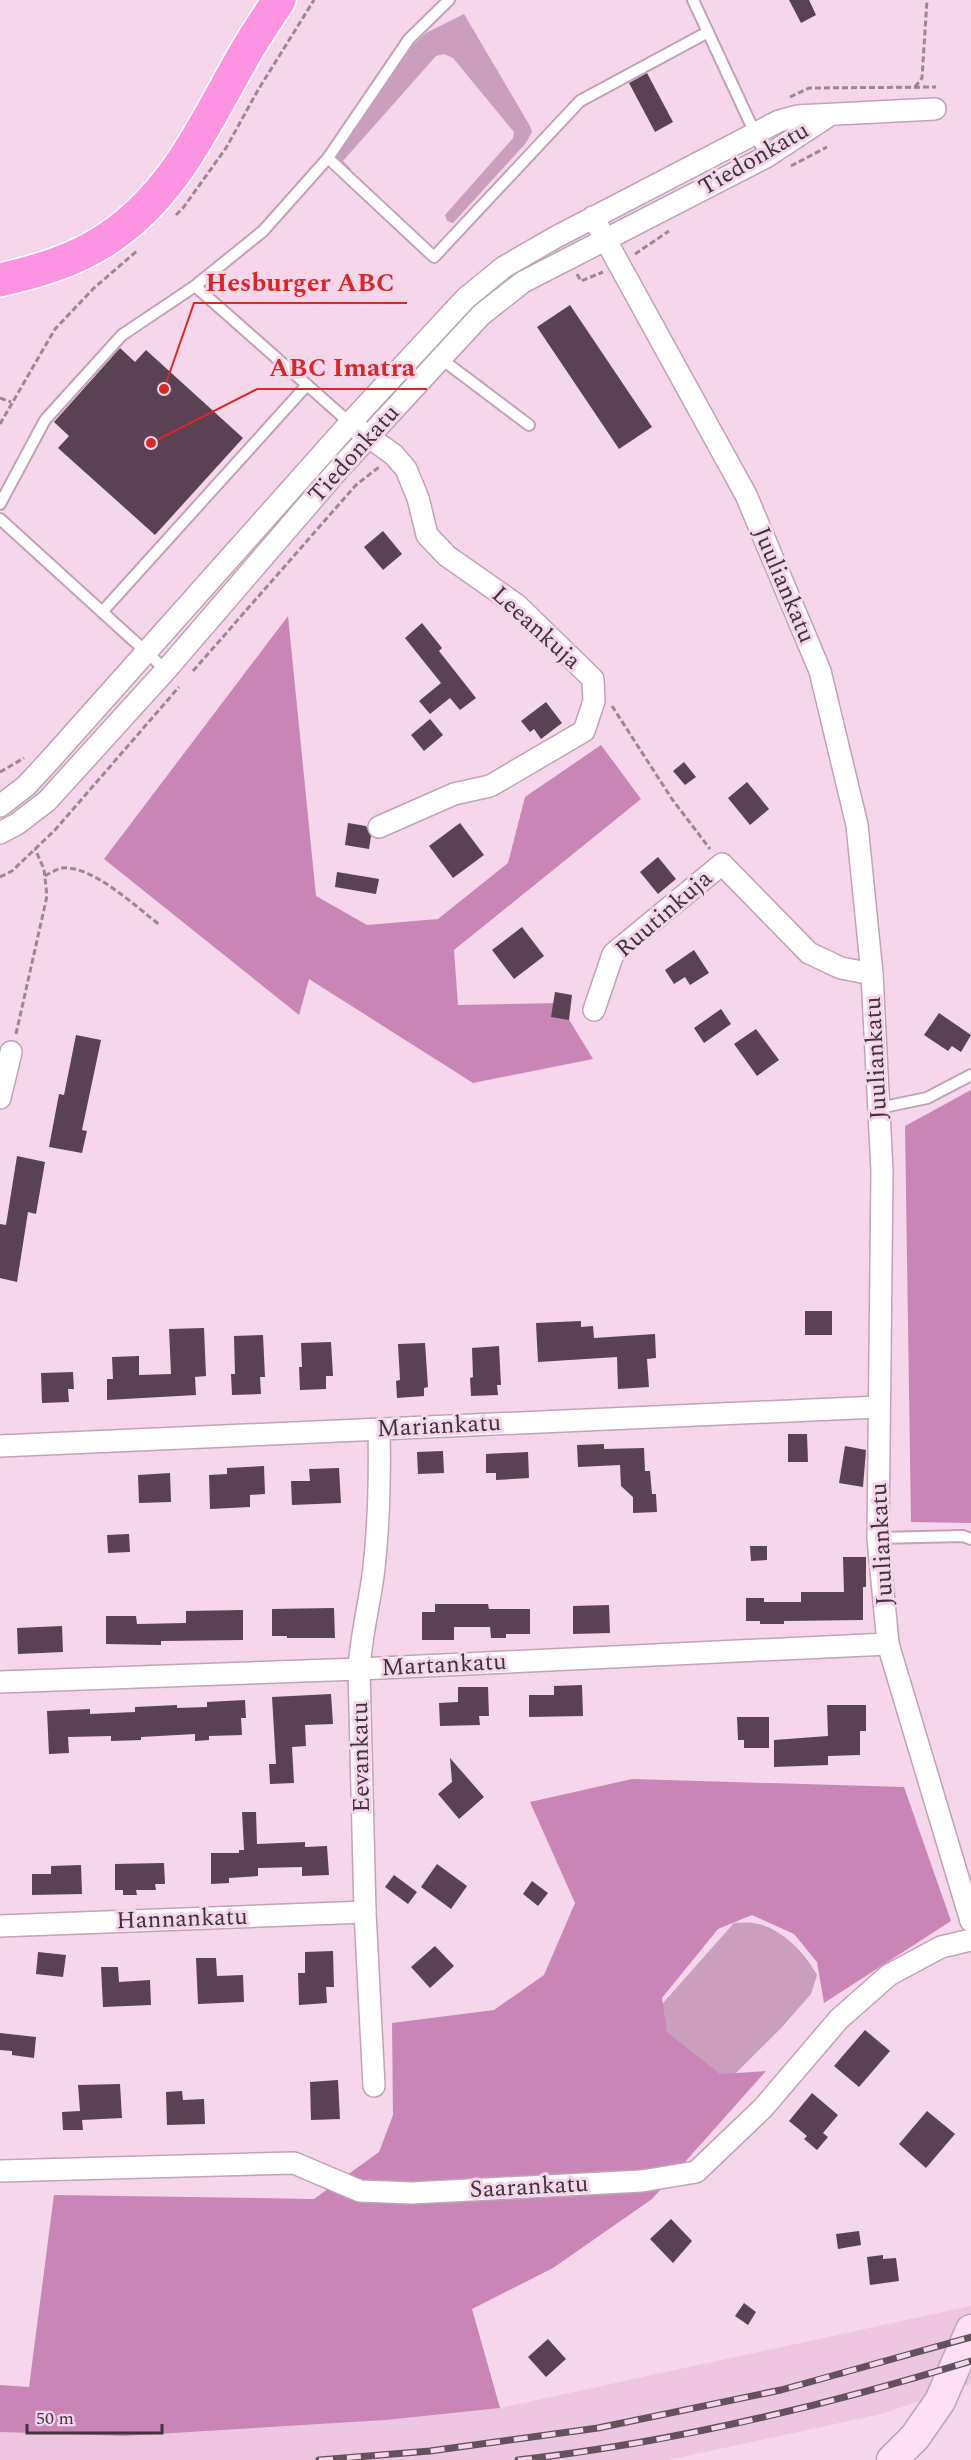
<svg xmlns="http://www.w3.org/2000/svg" width="971" height="2460" viewBox="0 0 971 2460" font-family="Spectral,serif">
<style>
.built{fill:#edc7e1}
.green{fill:#ca9ebd}
.forest{fill:#ca85b7}
.building{fill:#5a4153}
.lines{fill:none;stroke-linecap:round;stroke-linejoin:round}
.lane-casing{stroke:#c1a3b8;stroke-width:14}
.street-casing{stroke:#c1a3b8;stroke-width:24}
.secondary-casing{stroke:#c1a3b8;stroke-width:33}
.highway-casing{stroke:#fff;stroke-width:36}
.path{stroke:#9c8695;stroke-width:3;stroke-dasharray:6 3;stroke-linecap:butt}
.lane{stroke:#fff;stroke-width:10}
.street{stroke:#fff;stroke-width:21}
.secondary{stroke:#fedff6;stroke-width:30}
.highway{stroke:#fd94e1;stroke-width:33}
.rail-casing{stroke:#61525d;stroke-width:7}
.rail{stroke:#f5d6eb;stroke-width:4.5;stroke-dasharray:14;stroke-linecap:butt}
.labels{text-anchor:middle;dominant-baseline:central;stroke-width:6;stroke-linejoin:round;paint-order:stroke}
.street-label{font-size:24px;fill:#40343d;stroke:#f5d6eb}
.leader{fill:none;stroke:#d62828;stroke-width:2}
.callout-dot{fill:#d62828;stroke:#f5d6eb;stroke-width:2}
.callout-label{font-size:26px;text-anchor:middle;font-weight:bold;fill:#d62828;stroke:#f5d6eb;stroke-width:6;stroke-linejoin:round;paint-order:stroke}
</style>
<rect width="100%" height="100%" fill="#f5d6eb"/>
<path class="built" d="M 971,2306 L 971,2384 L 881,2414 L 668,2460 L 0,2460 L 0,2432 L 124,2436 L 386,2420 L 500,2408 Z"/>
<g class="green">
<path d="M 464,14 L 530,126 L 532,132 L 526,143 L 453,223 L 447,221 L 445,215 L 513,138 L 514,132 L 453,58 L 444,54 L 436,56 L 343,161 L 351,169 L 350,173 L 334,160 L 413,45 L 426,33 Z"/>
<path d="M 734,1923 C 740,1923 747,1922 753,1923 C 779,1926 805,1952 817,1975 L 811,1994 L 782,2027 L 736,2073 L 716,2080 L 692,2075 L 655,2012 Z"/>
</g>
<g class="forest">
<path d="M 288,616 L 316,896 L 367,925 L 438,919 L 508,863 L 525,797 L 601,745 L 641,799 L 454,950 L 458,1005 L 559,1003 L 593,1059 L 473,1083 L 309,979 L 299,1015 L 104,859 Z"/>
<path d="M 971,1090 L 971,1523 L 911,1522 L 905,1126 Z"/>
<path d="M 632,1779 L 904,1787 L 951,1921 L 824,2003 L 817,1962 L 794,1934 L 752,1915 L 718,1929 L 662,1998 L 667,2032 L 720,2074 L 766,2071 L 652,2199 L 553,2268 L 472,2309 L 500,2408 L 386,2420 L 124,2436 L 0,2432 L 0,2385 L 29,2387 L 54,2195 L 314,2199 L 379,2152 L 393,2115 L 392,2023 L 494,2010 L 544,1975 L 575,1903 L 530,1802 Z"/>
</g>
<g class="building">
<path d="M 789,0 L 809,0 L 816,15 L 801,23 Z"/>
<path d="M 647,73 L 673,122 L 655,132 L 629,83 Z"/>
<path d="M 570,305 L 652,427 L 619,449 L 537,327 Z"/>
<path d="M 120,348 L 135,362 L 146,350 L 243,438 L 155,535 L 58,448 L 69,436 L 54,422 Z"/>
<path d="M 383,531 L 402,554 L 383,570 L 364,547 Z"/>
<path d="M 422,623 L 442,648 L 439,651 L 476,698 L 460,710 L 450,698 L 430,714 L 419,701 L 441,683 L 405,638 Z"/>
<path d="M 546,702 L 562,723 L 541,739 L 534,729 L 530,732 L 521,721 Z"/>
<path d="M 430,719 L 443,735 L 424,751 L 411,735 Z"/>
<path d="M 684,762 L 696,777 L 685,785 L 673,771 Z"/>
<path d="M 747,782 L 769,809 L 750,825 L 728,798 Z"/>
<path d="M 348,823 L 366,826 L 371,836 L 369,849 L 345,845 Z"/>
<path d="M 460,823 L 484,855 L 453,878 L 429,846 Z"/>
<path d="M 658,857 L 676,879 L 658,894 L 640,872 Z"/>
<path d="M 337,872 L 379,879 L 376,894 L 335,887 Z"/>
<path d="M 522,927 L 544,956 L 514,979 L 492,950 Z"/>
<path d="M 694,950 L 709,973 L 690,985 L 685,977 L 674,984 L 665,970 Z"/>
<path d="M 555,992 L 572,995 L 569,1020 L 551,1017 Z"/>
<path d="M 721,1009 L 731,1024 L 704,1043 L 694,1028 Z"/>
<path d="M 939,1013 L 971,1035 L 961,1052 L 952,1046 L 948,1051 L 924,1035 Z"/>
<path d="M 756,1029 L 779,1060 L 757,1076 L 734,1044 Z"/>
<path d="M 76,1035 L 101,1040 L 82,1130 L 87,1131 L 82,1153 L 49,1147 L 59,1094 L 64,1095 Z"/>
<path d="M 17,1156 L 45,1162 L 36,1214 L 28,1212 L 17,1282 L 0,1278 L 0,1224 L 6,1225 Z"/>
<rect x="805" y="1311" width="27" height="24"/>
<path d="M 581,1321 L 581,1327 L 593,1326 L 594,1338 L 655,1334 L 656,1358 L 647,1359 L 649,1387 L 618,1389 L 617,1357 L 538,1362 L 536,1323 Z"/>
<path d="M 204,1328 L 206,1376 L 195,1377 L 196,1395 L 107,1400 L 107,1379 L 113,1379 L 112,1357 L 139,1356 L 139,1375 L 171,1374 L 169,1329 Z"/>
<path d="M 263,1335 L 265,1377 L 260,1377 L 261,1394 L 232,1395 L 231,1374 L 235,1374 L 234,1336 Z"/>
<path d="M 331,1342 L 333,1376 L 326,1376 L 326,1389 L 300,1390 L 299,1367 L 302,1367 L 301,1343 Z"/>
<path d="M 425,1343 L 428,1387 L 424,1388 L 424,1396 L 397,1398 L 396,1381 L 400,1380 L 398,1344 Z"/>
<path d="M 499,1346 L 501,1385 L 497,1385 L 498,1395 L 471,1396 L 470,1378 L 473,1377 L 472,1348 Z"/>
<path d="M 73,1372 L 74,1389 L 68,1389 L 69,1402 L 42,1403 L 41,1373 Z"/>
<path d="M 788,1434 L 807,1434 L 808,1462 L 788,1462 Z"/>
<path d="M 604,1444 L 604,1449 L 644,1448 L 645,1471 L 650,1471 L 652,1494 L 656,1494 L 657,1512 L 633,1513 L 633,1497 L 621,1486 L 620,1465 L 578,1467 L 577,1445 Z"/>
<path d="M 845,1446 L 866,1450 L 863,1487 L 839,1483 Z"/>
<path d="M 443,1451 L 444,1473 L 418,1474 L 417,1452 Z"/>
<path d="M 528,1452 L 529,1478 L 496,1480 L 496,1473 L 486,1473 L 486,1454 Z"/>
<path d="M 264,1466 L 265,1494 L 250,1495 L 250,1507 L 210,1509 L 209,1475 L 227,1474 L 227,1468 Z"/>
<path d="M 339,1468 L 341,1503 L 292,1505 L 291,1481 L 310,1481 L 309,1469 Z"/>
<path d="M 170,1473 L 171,1502 L 139,1503 L 138,1475 Z"/>
<path d="M 129,1534 L 130,1552 L 108,1553 L 107,1535 Z"/>
<path d="M 750,1546 L 767,1546 L 767,1560 L 751,1561 Z"/>
<path d="M 843,1557 L 866,1557 L 866,1587 L 863,1587 L 863,1620 L 784,1621 L 784,1624 L 760,1624 L 760,1621 L 746,1621 L 746,1598 L 764,1598 L 764,1602 L 801,1602 L 801,1592 L 844,1592 Z"/>
<path d="M 435,1604 L 488,1604 L 489,1609 L 530,1609 L 530,1634 L 506,1634 L 506,1638 L 491,1638 L 490,1627 L 454,1627 L 454,1640 L 422,1640 L 422,1612 L 435,1612 Z"/>
<path d="M 609,1605 L 610,1633 L 573,1634 L 573,1606 Z"/>
<path d="M 334,1608 L 335,1638 L 287,1638 L 287,1636 L 272,1636 L 272,1609 Z"/>
<path d="M 243,1610 L 243,1640 L 161,1641 L 161,1645 L 106,1644 L 106,1616 L 136,1616 L 137,1624 L 186,1623 L 186,1611 Z"/>
<path d="M 62,1626 L 63,1652 L 18,1654 L 17,1628 Z"/>
<path d="M 582,1685 L 583,1716 L 529,1717 L 529,1695 L 554,1695 L 554,1686 Z"/>
<path d="M 458,1687 L 488,1687 L 489,1716 L 479,1716 L 480,1725 L 440,1726 L 439,1703 L 458,1702 Z"/>
<path d="M 331,1694 L 333,1724 L 305,1725 L 306,1746 L 292,1747 L 294,1783 L 270,1784 L 269,1764 L 276,1764 L 272,1697 Z"/>
<path d="M 245,1700 L 246,1718 L 241,1718 L 242,1735 L 209,1736 L 209,1740 L 195,1741 L 195,1734 L 141,1737 L 141,1740 L 111,1741 L 111,1736 L 68,1737 L 69,1753 L 49,1754 L 47,1711 L 90,1709 L 90,1714 L 135,1712 L 135,1707 L 177,1705 L 177,1708 L 207,1707 L 207,1702 Z"/>
<path d="M 827,1705 L 866,1705 L 866,1731 L 860,1731 L 860,1755 L 828,1756 L 828,1765 L 774,1767 L 774,1740 L 828,1736 Z"/>
<path d="M 737,1717 L 769,1717 L 769,1748 L 744,1748 L 744,1740 L 738,1740 Z"/>
<path d="M 450,1758 L 484,1797 L 459,1819 L 438,1794 L 452,1782 Z"/>
<path d="M 242,1812 L 256,1812 L 257,1844 L 305,1842 L 305,1847 L 327,1846 L 329,1875 L 302,1876 L 302,1867 L 258,1868 L 258,1876 L 229,1878 L 229,1883 L 211,1884 L 211,1853 L 239,1853 L 239,1850 L 244,1850 Z"/>
<path d="M 164,1863 L 165,1884 L 155,1884 L 156,1890 L 136,1890 L 137,1895 L 123,1895 L 123,1890 L 115,1890 L 115,1864 Z"/>
<path d="M 437,1864 L 467,1886 L 451,1909 L 421,1887 Z"/>
<path d="M 81,1865 L 82,1894 L 32,1895 L 32,1874 L 51,1874 L 51,1866 Z"/>
<path d="M 394,1875 L 417,1892 L 408,1904 L 385,1887 Z"/>
<path d="M 532,1881 L 548,1893 L 538,1906 L 523,1894 Z"/>
<path d="M 435,1946 L 454,1966 L 430,1988 L 411,1967 Z"/>
<path d="M 333,1951 L 334,1987 L 326,1987 L 327,2003 L 299,2005 L 298,1973 L 305,1973 L 305,1952 Z"/>
<path d="M 38,1952 L 66,1955 L 63,1977 L 36,1974 Z"/>
<path d="M 196,1958 L 216,1958 L 217,1976 L 243,1975 L 244,2002 L 198,2004 Z"/>
<path d="M 101,1967 L 118,1967 L 119,1982 L 150,1980 L 151,2005 L 103,2007 Z"/>
<path d="M 865,2030 L 890,2051 L 859,2087 L 834,2066 Z"/>
<path d="M 0,2033 L 36,2037 L 34,2058 L 12,2055 L 12,2051 L 0,2050 Z"/>
<path d="M 338,2080 L 340,2119 L 311,2120 L 310,2082 Z"/>
<path d="M 120,2084 L 122,2118 L 82,2120 L 83,2130 L 63,2130 L 62,2112 L 80,2111 L 78,2085 Z"/>
<path d="M 182,2091 L 183,2100 L 204,2099 L 205,2124 L 167,2125 L 166,2092 Z"/>
<path d="M 812,2093 L 838,2115 L 823,2133 L 828,2137 L 817,2150 L 804,2139 L 807,2136 L 789,2121 Z"/>
<path d="M 927,2111 L 955,2134 L 926,2168 L 899,2144 Z"/>
<path d="M 671,2219 L 692,2241 L 673,2263 L 650,2239 Z"/>
<path d="M 859,2231 L 861,2245 L 838,2249 L 836,2234 Z"/>
<path d="M 883,2255 L 883,2259 L 896,2258 L 899,2281 L 870,2285 L 867,2257 Z"/>
<path d="M 744,2303 L 756,2312 L 748,2325 L 735,2316 Z"/>
<path d="M 548,2339 L 566,2359 L 546,2377 L 528,2357 Z"/>
</g>
<g class="lines">
<g class="lane-casing">
<g id="lane">
<path d="M 693,0 L 766,157"/>
<path d="M 328,158 L 434,257 L 580,101 L 708,32"/>
<path d="M 195,286 L 350,423"/>
<path d="M 440,358 L 529,425"/>
<path d="M 0,504 L 45,420 L 122,335 L 195,286 L 263,231 L 328,158 L 409,39 L 449,0"/>
<path d="M 0,519 L 166,670"/>
<path d="M 102,612 L 307,385"/>
<path d="M 879,1108 L 927,1098 L 971,1075"/>
<path d="M 878,1538 L 963,1536 L 971,1539"/>
</g>
</g>
<g class="street-casing">
<g id="street">
<path d="M 593,217 L 746,495 L 820,671 L 857,825 L 872,974 L 882,1171 L 878,1538 L 888,1644 L 971,1921"/>
<path d="M 358,429 L 394,455 L 406,469 L 418,498 L 427,535 L 447,556 L 517,605 L 593,679 L 594,701 L 584,731 L 490,786 L 454,794 L 379,827"/>
<path d="M 0,806 L 26,786 L 50,760 L 350,423 L 466,298 L 504,267 L 556,237 L 779,121 L 797,116 L 935,109"/>
<path d="M 0,833 L 17,824 L 47,801 L 166,670 L 338,470 L 481,315 L 523,282 L 766,157 L 830,115"/>
<path d="M 594,1010 L 613,954 L 722,864 L 809,953 L 841,968 L 872,974"/>
<path d="M 0,1098 L 11,1052"/>
<path d="M 0,1446 L 878,1407"/>
<path d="M 0,1682 L 359,1669 L 888,1644"/>
<path d="M 0,1926 L 365,1912"/>
<path d="M 374,2086 L 365,1912 L 359,1669 C 361,1635 370,1602 374,1568 C 379,1522 380,1475 379,1429"/>
<path d="M 0,2171 L 294,2163 L 360,2191 L 412,2193 L 642,2181 L 696,2172 L 763,2108 L 839,2019 L 889,1975 L 941,1947 L 971,1940"/>
</g>
</g>
<g class="secondary-casing">
<path id="secondary" d="M 892,2460 L 915,2437 L 940,2401 L 971,2330"/>
</g>
<g class="highway-casing">
<path id="highway" d="M 0,280 C 39,271 77,260 110,237 C 178,191 207,118 247,50 C 257,33 268,17 279,0"/>
</g>
<g class="path">
<path d="M 915,87 L 922,78 L 927,0"/>
<path d="M 790,97 L 809,88 L 936,87"/>
<path d="M 791,166 L 827,147"/>
<path d="M 176,215 L 183,208 L 226,148 L 258,90 L 314,0"/>
<path d="M 635,254 L 669,231"/>
<path d="M 577,274 L 581,281 L 603,272"/>
<path d="M 0,398 L 11,402"/>
<path d="M 0,424 L 55,329 L 94,288 L 138,250"/>
<path d="M 193,671 L 356,485 L 379,467"/>
<path d="M 612,706 L 672,799 L 710,849"/>
<path d="M 0,772 L 24,758"/>
<path d="M 45,876 C 50,873 57,869 62,868 C 93,865 137,908 160,925"/>
<path d="M 0,877 L 12,871 L 55,830 L 179,687"/>
<path d="M 16,1034 L 47,896 L 44,869 L 35,849"/>
</g>
<use href="#lane" class="lane"/>
<use href="#street" class="street"/>
<use href="#secondary" class="secondary"/>
<use href="#highway" class="highway"/>
<g class="rail-casing">
<g id="rail">
<path d="M 319,2460 L 430,2451 L 598,2428 L 781,2390 L 971,2337"/>
<path d="M 518,2460 C 671,2443 824,2406 971,2361"/>
</g>
</g>
<use href="#rail" class="rail"/>
</g>
<g class="labels">
<g class="street-label">
<text transform="translate(754 159) rotate(-30)">Tiedonkatu</text>
<text transform="translate(354 454) rotate(-48)">Tiedonkatu</text>
<text transform="translate(784 585) rotate(67)">Juuliankatu</text>
<text transform="translate(536 628) rotate(42)">Leeankuja</text>
<text transform="translate(664 914) rotate(-41)">Ruutinkuja</text>
<text transform="translate(876 1058) rotate(-93)">Juuliankatu</text>
<text transform="translate(439 1426) rotate(-3)">Mariankatu</text>
<text transform="translate(882 1544) rotate(-93)">Juuliankatu</text>
<text transform="translate(444 1665) rotate(-3)">Martankatu</text>
<text transform="translate(361 1757) rotate(-91)">Eevankatu</text>
<text transform="translate(182 1919) rotate(-2)">Hannankatu</text>
<text transform="translate(529 2187) rotate(-3)">Saarankatu</text>
</g>
</g>
<path class="leader" d="M164 389L194 303H407M151 443L257 389H427"/>
<g class="callout-dot">
<circle cx="164" cy="389" r="6"/>
<circle cx="151" cy="443" r="6"/>
</g>
<g class="callout-label">
<text x="300" y="291">Hesburger ABC</text>
<text x="342" y="376">ABC Imatra</text>
</g>
<path d="M27 2424v9h135v-9" fill="none" stroke="#40343d" stroke-width="3"/>
<text x="36" y="2424" font-size="18" fill="#40343d" stroke="#f5d6eb" stroke-width="4.5" paint-order="stroke">50 m</text>
</svg>
